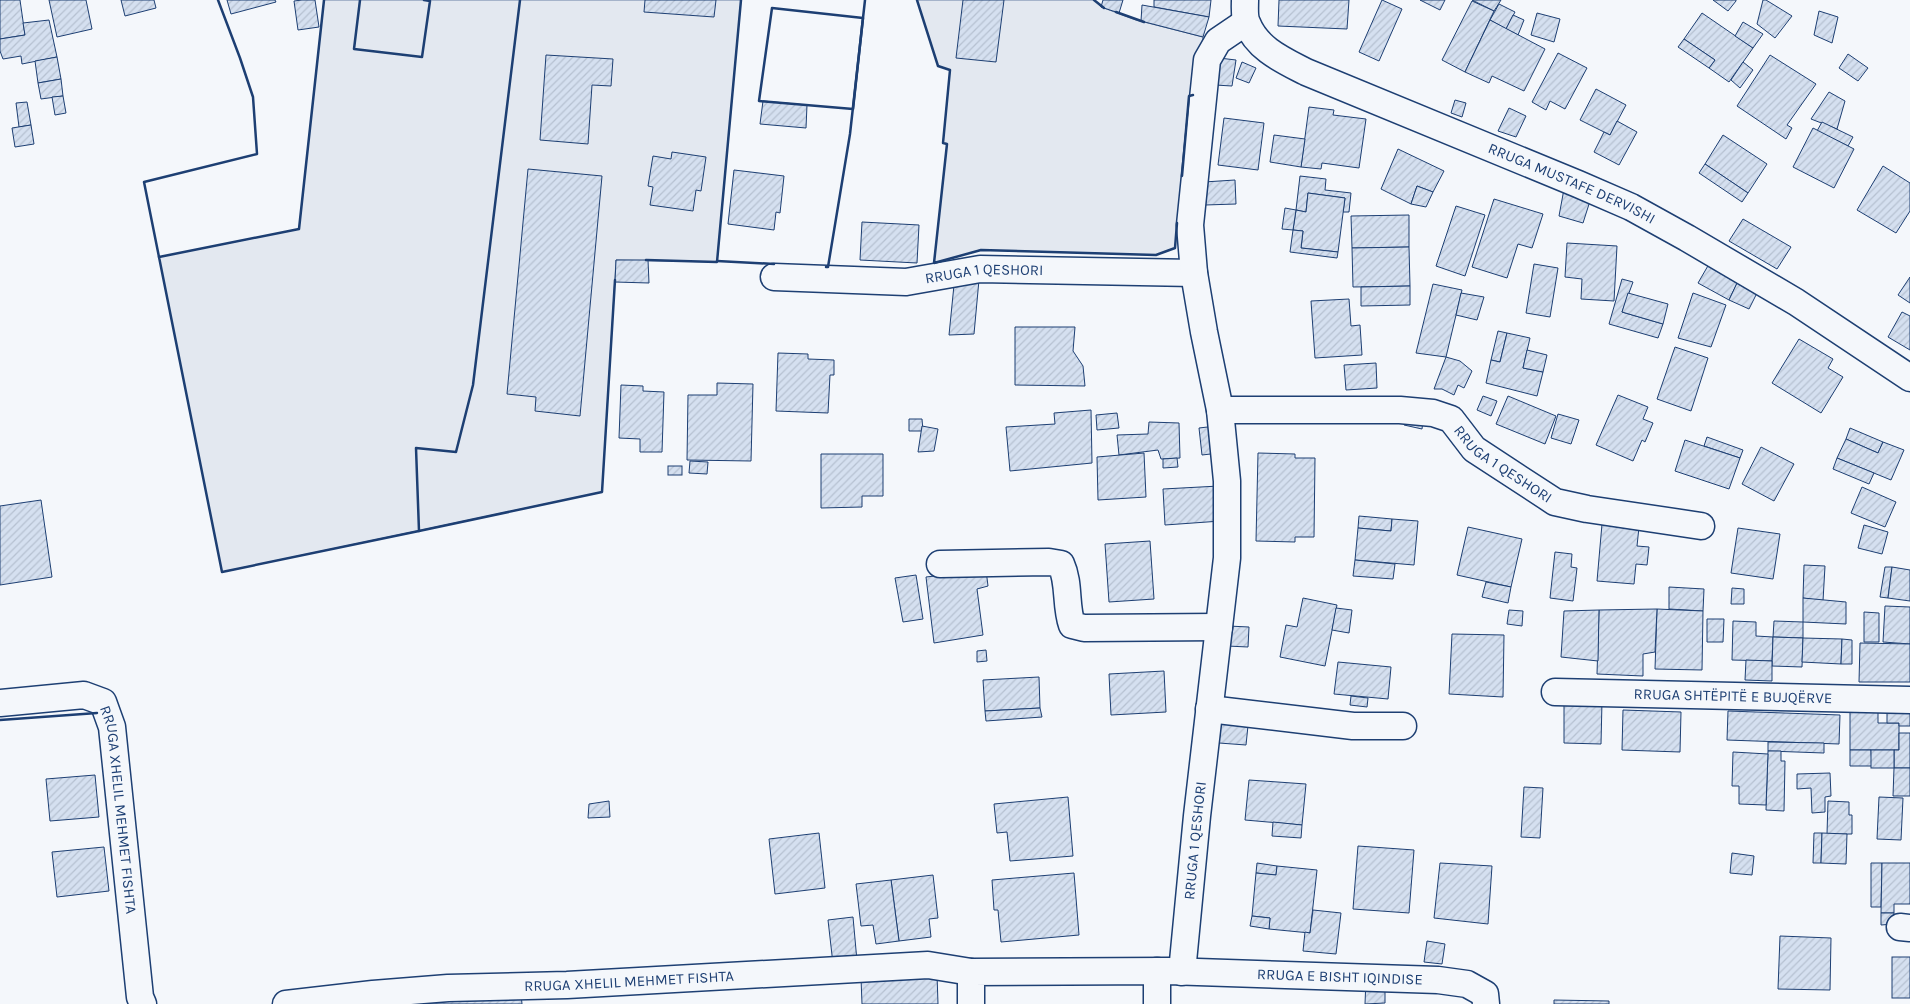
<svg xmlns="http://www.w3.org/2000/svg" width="1910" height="1004" viewBox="0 0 1910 1004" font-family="Karla,sans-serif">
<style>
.parking{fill:#e3e8f0;stroke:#687fa3}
.building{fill:url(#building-hatch);stroke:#1d3f73}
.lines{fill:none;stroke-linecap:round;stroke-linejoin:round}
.minor-casing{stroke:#1d3f73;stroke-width:29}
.minor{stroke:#f4f7fb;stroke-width:26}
.wall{stroke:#1d3f73;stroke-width:2.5}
.labels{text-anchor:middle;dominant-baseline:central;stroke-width:4;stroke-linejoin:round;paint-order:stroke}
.street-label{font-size:15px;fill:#1d3f73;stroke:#f4f7fb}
</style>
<defs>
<pattern id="building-hatch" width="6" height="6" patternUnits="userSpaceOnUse" patternTransform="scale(1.25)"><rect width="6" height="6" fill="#d5e0f0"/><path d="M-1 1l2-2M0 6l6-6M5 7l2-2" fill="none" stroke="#b6c1d1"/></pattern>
</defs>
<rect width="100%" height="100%" fill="#f4f7fb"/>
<g class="parking">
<path d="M 324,0 L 741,0 L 717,262 L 616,260 L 602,492 L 222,572 L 159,257 L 299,229 Z"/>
<path d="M 917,0 L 1094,0 L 1101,7 L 1136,20 L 1203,37 L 1193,96 L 1189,96 L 1175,248 L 1156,255 L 981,250 L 934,263 L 947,144 L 943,143 L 950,70 L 938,66 Z"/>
</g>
<g class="building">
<path d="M 0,0 L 20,0 L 25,35 L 0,39 Z"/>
<path d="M 49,0 L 86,0 L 92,29 L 57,37 Z"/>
<path d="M 121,0 L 154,0 L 156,8 L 125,16 Z"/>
<path d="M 227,0 L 275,0 L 276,2 L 231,14 Z"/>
<path d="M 302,0 L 315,0 L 319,27 L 298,30 L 294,1 Z"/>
<path d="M 645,0 L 716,0 L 714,17 L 644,12 Z"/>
<path d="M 963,0 L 1004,0 L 996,62 L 956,58 Z"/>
<path d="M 1103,0 L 1123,0 L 1119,13 L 1101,7 Z"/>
<path d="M 1154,0 L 1211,0 L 1209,17 L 1154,7 Z"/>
<path d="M 1279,0 L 1349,0 L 1347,29 L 1278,26 Z"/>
<path d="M 1382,0 L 1402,9 L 1379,61 L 1359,52 Z"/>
<path d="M 1420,0 L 1445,0 L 1440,10 Z"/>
<path d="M 1472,0 L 1501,0 L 1494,11 Z"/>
<path d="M 1713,0 L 1736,0 L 1736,1 L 1728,11 Z"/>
<path d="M 1763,0 L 1766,0 L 1792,16 L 1775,38 L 1757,24 Z"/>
<path d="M 1472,1 L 1494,11 L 1465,72 L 1442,60 Z"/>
<path d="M 1499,4 L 1515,12 L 1506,29 L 1490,20 Z"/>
<path d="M 1142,5 L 1209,17 L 1203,37 L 1141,21 Z"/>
<path d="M 1819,11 L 1838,17 L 1832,43 L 1814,35 Z"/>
<path d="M 1537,13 L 1560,19 L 1554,42 L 1531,35 Z"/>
<path d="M 1702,13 L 1753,48 L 1729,82 L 1709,68 L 1715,60 L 1684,39 Z"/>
<path d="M 1513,15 L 1524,20 L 1518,35 L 1506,29 Z"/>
<path d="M 49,20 L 57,57 L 22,64 L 21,56 L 3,59 L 0,51 L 0,39 L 25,35 L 23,23 Z"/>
<path d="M 1490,20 L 1545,49 L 1524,91 L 1492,76 L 1489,83 L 1465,72 Z"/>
<path d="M 1743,22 L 1763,34 L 1753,48 L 1735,36 Z"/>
<path d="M 1684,39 L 1715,60 L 1709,68 L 1678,47 Z"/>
<path d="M 1558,53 L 1587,68 L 1565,109 L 1550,101 L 1546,110 L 1532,102 Z"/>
<path d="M 1848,54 L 1868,68 L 1858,81 L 1839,68 Z"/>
<path d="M 546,55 L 613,59 L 611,86 L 592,85 L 588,144 L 540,140 Z"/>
<path d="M 1770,55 L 1816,84 L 1787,125 L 1792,128 L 1786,139 L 1737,106 Z"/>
<path d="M 57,57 L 61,79 L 38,83 L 35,61 Z"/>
<path d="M 1219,58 L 1236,60 L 1232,86 L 1215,85 Z"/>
<path d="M 1242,62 L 1256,68 L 1249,83 L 1236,78 Z"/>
<path d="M 1743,62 L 1753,70 L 1740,88 L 1731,80 Z"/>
<path d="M 61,79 L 63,96 L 41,99 L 38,83 Z"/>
<path d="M 1596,89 L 1626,105 L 1610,135 L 1580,120 Z"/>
<path d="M 1829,92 L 1845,101 L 1837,129 L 1811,119 Z"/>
<path d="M 63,96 L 66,113 L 55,115 L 52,97 Z"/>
<path d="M 1455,100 L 1466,103 L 1462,117 L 1451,113 Z"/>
<path d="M 763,101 L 807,105 L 806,128 L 760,124 Z"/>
<path d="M 27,102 L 31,125 L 19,127 L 16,103 Z"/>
<path d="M 1309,107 L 1334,110 L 1333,115 L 1366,119 L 1359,168 L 1322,163 L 1321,169 L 1301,167 Z"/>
<path d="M 1509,108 L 1526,116 L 1516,137 L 1498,131 Z"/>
<path d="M 1224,118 L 1264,123 L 1258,170 L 1218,165 Z"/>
<path d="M 1617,121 L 1637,132 L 1619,165 L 1594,152 L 1604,132 L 1610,135 Z"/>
<path d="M 1822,122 L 1853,137 L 1848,146 L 1817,131 Z"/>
<path d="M 31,125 L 34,144 L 15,147 L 12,128 Z"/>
<path d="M 1813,128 L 1854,149 L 1834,188 L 1793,167 Z"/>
<path d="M 1274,135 L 1305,139 L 1301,167 L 1270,162 Z"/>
<path d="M 1723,135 L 1767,164 L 1748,193 L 1705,164 Z"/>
<path d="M 1398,149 L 1444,171 L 1433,192 L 1417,186 L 1411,204 L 1381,189 Z"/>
<path d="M 672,152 L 706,157 L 701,191 L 696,190 L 693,211 L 650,205 L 653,187 L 648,186 L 653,156 L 671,159 Z"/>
<path d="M 1705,164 L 1748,193 L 1742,202 L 1699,173 Z"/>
<path d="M 1883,166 L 1910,183 L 1910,211 L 1896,233 L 1857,210 Z"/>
<path d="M 528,169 L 602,176 L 580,416 L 535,411 L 536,397 L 507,394 Z"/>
<path d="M 734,170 L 784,176 L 780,213 L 776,212 L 774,230 L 728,224 Z"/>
<path d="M 1300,176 L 1326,179 L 1325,190 L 1351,193 L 1349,212 L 1343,212 L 1345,198 L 1308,193 L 1306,212 L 1296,210 Z"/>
<path d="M 1235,180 L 1236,204 L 1205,205 L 1204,182 Z"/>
<path d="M 1417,186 L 1433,192 L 1426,207 L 1411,204 Z"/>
<path d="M 1564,189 L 1590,201 L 1583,223 L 1559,216 Z"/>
<path d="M 1308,193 L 1345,198 L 1338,252 L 1301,248 L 1303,231 L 1293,230 L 1296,210 L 1306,212 Z"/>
<path d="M 1494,199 L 1543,214 L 1532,248 L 1518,244 L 1507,278 L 1472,267 Z"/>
<path d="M 1456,206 L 1485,215 L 1465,276 L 1436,266 Z"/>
<path d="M 1285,208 L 1296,210 L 1293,230 L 1282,229 Z"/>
<path d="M 1409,215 L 1409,247 L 1352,248 L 1351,216 Z"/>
<path d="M 1743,219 L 1791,247 L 1777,269 L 1729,241 Z"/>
<path d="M 862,222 L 919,225 L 917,263 L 860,260 Z"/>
<path d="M 1293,230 L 1303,231 L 1301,248 L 1338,252 L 1337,258 L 1290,252 Z"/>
<path d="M 1567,243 L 1617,246 L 1614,301 L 1581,299 L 1582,279 L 1565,277 Z"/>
<path d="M 1409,247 L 1410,286 L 1353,287 L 1352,248 Z"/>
<path d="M 616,260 L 648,260 L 649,283 L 615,282 Z"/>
<path d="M 1534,264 L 1558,268 L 1550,317 L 1526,313 Z"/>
<path d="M 1709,264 L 1738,281 L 1729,300 L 1698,283 Z"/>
<path d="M 980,269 L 974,334 L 949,335 L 955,275 Z"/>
<path d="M 1910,277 L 1910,303 L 1898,295 Z"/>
<path d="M 1622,279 L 1633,282 L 1622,312 L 1663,324 L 1658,338 L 1609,324 Z"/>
<path d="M 1738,281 L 1758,291 L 1749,309 L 1729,300 Z"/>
<path d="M 1433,284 L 1462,290 L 1446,357 L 1416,353 Z"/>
<path d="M 1410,286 L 1410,305 L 1361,306 L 1361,287 Z"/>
<path d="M 1461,293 L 1484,297 L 1477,320 L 1456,315 Z"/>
<path d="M 1628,293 L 1668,304 L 1663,324 L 1622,312 Z"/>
<path d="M 1693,293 L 1726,305 L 1711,347 L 1678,338 Z"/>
<path d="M 1349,299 L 1351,326 L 1360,325 L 1362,355 L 1315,358 L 1311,301 Z"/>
<path d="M 1902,312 L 1910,316 L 1910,350 L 1888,337 Z"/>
<path d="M 1015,327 L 1075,327 L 1073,351 L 1083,366 L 1085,386 L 1015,385 Z"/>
<path d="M 1498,331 L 1507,333 L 1500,362 L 1491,360 Z"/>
<path d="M 1507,333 L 1530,338 L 1523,368 L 1543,372 L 1537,396 L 1486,383 L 1491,360 L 1500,362 Z"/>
<path d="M 1799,339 L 1833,359 L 1828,368 L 1843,377 L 1821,413 L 1772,383 Z"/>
<path d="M 1675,347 L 1708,358 L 1691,411 L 1657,399 Z"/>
<path d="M 1527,350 L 1547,355 L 1543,372 L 1523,368 Z"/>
<path d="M 778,353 L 808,354 L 808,359 L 834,360 L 834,375 L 830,375 L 828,413 L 776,411 Z"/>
<path d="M 1446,357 L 1460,361 L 1472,371 L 1464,388 L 1458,385 L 1454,395 L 1442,389 L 1434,389 Z"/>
<path d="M 1376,363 L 1377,388 L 1346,390 L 1344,365 Z"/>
<path d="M 717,383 L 753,384 L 751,461 L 687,460 L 688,395 L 717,395 Z"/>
<path d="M 621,385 L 643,386 L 643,391 L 664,392 L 662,452 L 640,452 L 640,439 L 619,438 Z"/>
<path d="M 1618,395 L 1648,407 L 1643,419 L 1653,423 L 1645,442 L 1642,440 L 1633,461 L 1596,445 Z"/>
<path d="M 1483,396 L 1497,401 L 1491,416 L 1477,410 Z"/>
<path d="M 1508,396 L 1556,416 L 1545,444 L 1496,424 Z"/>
<path d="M 1091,410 L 1092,463 L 1010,471 L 1006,427 L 1055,424 L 1054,413 Z"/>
<path d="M 1117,413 L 1119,428 L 1097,430 L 1096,415 Z"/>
<path d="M 1558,414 L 1579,420 L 1571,444 L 1551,438 Z"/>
<path d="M 1405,418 L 1423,421 L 1422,429 L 1404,425 Z"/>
<path d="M 909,419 L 922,419 L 923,431 L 909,431 Z"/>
<path d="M 1149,422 L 1179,423 L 1180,458 L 1161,459 L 1158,450 L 1119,455 L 1117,435 L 1148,434 Z"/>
<path d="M 922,426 L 938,429 L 934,451 L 918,452 Z"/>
<path d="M 1216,426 L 1219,453 L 1202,455 L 1199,428 Z"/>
<path d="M 1850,428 L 1883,442 L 1878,453 L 1846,439 Z"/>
<path d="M 1707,437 L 1743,450 L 1740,458 L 1704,446 Z"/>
<path d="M 1846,439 L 1878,453 L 1883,442 L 1904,450 L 1891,480 L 1837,458 Z"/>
<path d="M 1685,440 L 1740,458 L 1729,489 L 1675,471 Z"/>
<path d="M 1761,447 L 1794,464 L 1774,501 L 1742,484 Z"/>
<path d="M 1144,453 L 1146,497 L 1098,500 L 1097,457 Z"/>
<path d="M 1258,453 L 1295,454 L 1295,458 L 1315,458 L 1314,537 L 1295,537 L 1295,542 L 1256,541 Z"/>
<path d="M 821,454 L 883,454 L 883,496 L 862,496 L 862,507 L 821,508 Z"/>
<path d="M 1177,458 L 1178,467 L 1163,468 L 1163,459 Z"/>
<path d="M 1837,458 L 1874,473 L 1869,484 L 1833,469 Z"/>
<path d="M 690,461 L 708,462 L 707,474 L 689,473 Z"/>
<rect x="668" y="466" width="14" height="9"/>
<path d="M 1219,486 L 1221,521 L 1165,525 L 1163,489 Z"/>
<path d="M 1862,487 L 1896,502 L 1885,527 L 1851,513 Z"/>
<path d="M 41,500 L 52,577 L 0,585 L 0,506 Z"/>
<path d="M 1359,516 L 1392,519 L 1391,531 L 1358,528 Z"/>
<path d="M 1392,519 L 1418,521 L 1414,565 L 1355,560 L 1358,528 L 1391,531 Z"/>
<path d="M 1602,524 L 1639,527 L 1637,546 L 1649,547 L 1647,565 L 1636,564 L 1634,584 L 1597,581 Z"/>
<path d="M 1864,525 L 1888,532 L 1882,554 L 1858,548 Z"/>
<path d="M 1468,527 L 1522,539 L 1511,587 L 1457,575 Z"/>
<path d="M 1738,528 L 1780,534 L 1773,579 L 1731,573 Z"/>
<path d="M 1150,541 L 1154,599 L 1109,602 L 1105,544 Z"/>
<path d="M 1555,552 L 1572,554 L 1571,567 L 1577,568 L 1573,601 L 1550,598 Z"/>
<path d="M 1355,560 L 1395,564 L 1393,579 L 1353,576 Z"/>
<path d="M 1804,565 L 1825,566 L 1823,601 L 1803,598 Z"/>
<path d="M 1885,567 L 1892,567 L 1888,598 L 1880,597 Z"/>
<path d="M 1892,567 L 1910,570 L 1910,601 L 1888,598 Z"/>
<path d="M 986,570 L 988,586 L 977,589 L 983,635 L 934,643 L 926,577 Z"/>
<path d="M 916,575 L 923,619 L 903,622 L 895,578 Z"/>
<path d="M 1486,582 L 1511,587 L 1508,603 L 1482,597 Z"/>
<path d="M 1669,587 L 1704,589 L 1703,611 L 1669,609 Z"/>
<path d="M 1732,588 L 1744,589 L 1744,604 L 1731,604 Z"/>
<path d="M 1303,598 L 1337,605 L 1325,666 L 1280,657 L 1286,625 L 1297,627 Z"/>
<path d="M 1803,598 L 1846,602 L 1846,624 L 1803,622 Z"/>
<path d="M 1885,606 L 1910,607 L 1910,644 L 1883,642 Z"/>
<path d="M 1336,608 L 1352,610 L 1349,633 L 1332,630 Z"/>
<path d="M 1657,609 L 1703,611 L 1702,670 L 1655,669 Z"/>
<path d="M 1657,609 L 1655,652 L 1643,654 L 1643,676 L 1597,674 L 1599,610 Z"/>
<path d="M 1509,610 L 1523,611 L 1522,626 L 1507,624 Z"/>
<path d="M 1599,610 L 1598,661 L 1561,657 L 1564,611 Z"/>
<path d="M 1864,612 L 1879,613 L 1879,642 L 1864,642 Z"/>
<path d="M 1707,619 L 1724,619 L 1723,642 L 1707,642 Z"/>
<path d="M 1733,621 L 1756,622 L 1756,636 L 1773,637 L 1772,661 L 1732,660 Z"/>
<path d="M 1774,621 L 1803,622 L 1803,638 L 1773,637 Z"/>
<path d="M 1228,626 L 1249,627 L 1248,647 L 1227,646 Z"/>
<path d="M 1452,634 L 1504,635 L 1503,697 L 1449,694 Z"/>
<path d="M 1773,637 L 1803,638 L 1802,667 L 1772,666 Z"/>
<path d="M 1803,638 L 1842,639 L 1841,664 L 1802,662 Z"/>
<path d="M 1842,639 L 1852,640 L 1852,664 L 1841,664 Z"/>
<path d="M 1860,643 L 1910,644 L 1910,682 L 1859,682 Z"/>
<path d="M 986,650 L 987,661 L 977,662 L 977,651 Z"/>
<path d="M 1746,660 L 1772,661 L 1772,681 L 1745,680 Z"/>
<path d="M 1338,662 L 1391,667 L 1388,699 L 1334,694 Z"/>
<path d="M 1164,671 L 1166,712 L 1111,715 L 1109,674 Z"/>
<path d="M 1039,677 L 1040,708 L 985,711 L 983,680 Z"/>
<path d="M 1351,696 L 1368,698 L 1367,707 L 1350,705 Z"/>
<path d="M 1564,701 L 1602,701 L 1601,744 L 1564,743 Z"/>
<path d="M 1040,708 L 1042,717 L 986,721 L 985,711 Z"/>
<path d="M 1850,708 L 1878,708 L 1878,723 L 1899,723 L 1899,750 L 1850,750 Z"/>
<path d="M 1623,710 L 1681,712 L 1680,752 L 1622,750 Z"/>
<path d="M 1887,710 L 1910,710 L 1910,726 L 1899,726 L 1899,723 L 1887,723 Z"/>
<path d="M 1728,711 L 1840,715 L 1839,744 L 1727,740 Z"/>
<path d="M 1222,714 L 1249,716 L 1246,745 L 1219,743 Z"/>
<path d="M 1899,733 L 1910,733 L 1910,768 L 1894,768 L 1894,750 L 1899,750 Z"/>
<path d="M 1768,742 L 1824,743 L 1824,753 L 1768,751 Z"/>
<path d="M 1850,750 L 1871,750 L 1872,766 L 1850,766 Z"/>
<rect x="1871" y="750" width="23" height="18"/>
<path d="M 1768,751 L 1781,751 L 1781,761 L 1785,761 L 1784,811 L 1766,810 Z"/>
<path d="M 1733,752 L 1768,754 L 1766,805 L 1739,804 L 1739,786 L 1732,786 Z"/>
<path d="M 1894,768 L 1910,768 L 1910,796 L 1893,796 Z"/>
<path d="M 1830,773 L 1831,796 L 1825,797 L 1825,812 L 1812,813 L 1811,788 L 1797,789 L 1797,774 Z"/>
<path d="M 95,775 L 99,817 L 50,821 L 46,779 Z"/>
<path d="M 1249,780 L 1306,784 L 1302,825 L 1245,820 Z"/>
<path d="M 1524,787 L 1543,788 L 1540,838 L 1521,837 Z"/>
<path d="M 1068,797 L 1073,856 L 1010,861 L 1007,832 L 997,833 L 994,804 Z"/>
<path d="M 1879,797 L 1903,798 L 1901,840 L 1877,839 Z"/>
<path d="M 609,801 L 610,817 L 588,818 L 589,804 Z"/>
<path d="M 1828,801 L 1849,802 L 1849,815 L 1852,815 L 1852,834 L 1827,834 Z"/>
<path d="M 1273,822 L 1302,825 L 1301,838 L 1272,836 Z"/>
<path d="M 819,833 L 825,888 L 775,894 L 769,839 Z"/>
<path d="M 1814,833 L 1822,833 L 1821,863 L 1813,863 Z"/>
<path d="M 1822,833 L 1847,834 L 1846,864 L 1821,863 Z"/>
<path d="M 1358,846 L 1414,850 L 1409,913 L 1353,909 Z"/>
<path d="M 104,847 L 109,891 L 57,897 L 52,852 Z"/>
<path d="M 1732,853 L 1754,856 L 1752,875 L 1730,873 Z"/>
<path d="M 1257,863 L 1277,866 L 1276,875 L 1256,873 Z"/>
<path d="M 1440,863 L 1492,866 L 1488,924 L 1434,918 Z"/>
<path d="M 1871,863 L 1882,863 L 1881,907 L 1871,907 Z"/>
<path d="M 1882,863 L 1910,863 L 1910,904 L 1894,904 L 1894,913 L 1881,913 Z"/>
<path d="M 1277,866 L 1317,870 L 1310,933 L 1269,929 L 1270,918 L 1252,916 L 1256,873 L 1276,875 Z"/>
<path d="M 1074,873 L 1079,935 L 1001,942 L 998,910 L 994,910 L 992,880 Z"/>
<path d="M 933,875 L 938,918 L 929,919 L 931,937 L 899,941 L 891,880 Z"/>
<path d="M 891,880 L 899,941 L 876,944 L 873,925 L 861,926 L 856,884 Z"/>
<path d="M 1313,910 L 1341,913 L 1336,954 L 1303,951 L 1305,932 L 1310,933 Z"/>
<path d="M 1881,913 L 1894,913 L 1894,924 L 1881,925 Z"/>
<path d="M 1252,916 L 1270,918 L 1269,929 L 1250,926 Z"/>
<path d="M 853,917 L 857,961 L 833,964 L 828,920 Z"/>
<path d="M 1780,936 L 1831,938 L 1830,990 L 1778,989 Z"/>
<path d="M 1427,941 L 1445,944 L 1442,964 L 1424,962 Z"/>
<rect x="1892" y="957" width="18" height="41"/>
<path d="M 937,974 L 938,1004 L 862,1004 L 861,978 Z"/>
<path d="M 1366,979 L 1385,979 L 1385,1003 L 1365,1004 Z"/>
<path d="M 521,994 L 522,1004 L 416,1004 L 416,1000 Z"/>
<path d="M 1554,1000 L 1609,1001 L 1609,1004 L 1554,1004 Z"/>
</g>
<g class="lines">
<g class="minor-casing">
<g id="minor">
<path id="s1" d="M 1245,0 C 1245,7 1244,17 1247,23 C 1257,49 1283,60 1306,72 L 1578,184 L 1631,207 L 1687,238 L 1796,302 L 1910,378"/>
<path id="s2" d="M 774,277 L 906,282 L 980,269 L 1194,273"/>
<path id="s3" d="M 1220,410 L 1400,410 L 1433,413 L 1451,419 L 1474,449 L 1555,502 L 1587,509 L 1701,526"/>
<path d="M 940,564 L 1049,562 L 1061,564 C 1070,584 1065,605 1072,625 L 1084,628 L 1219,627"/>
<path id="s4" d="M 1555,692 L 1910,700"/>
<path id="s5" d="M 0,703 L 84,695 L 103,702 L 112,727 L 140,997 L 143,1004"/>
<path d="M 1209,709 L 1353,726 L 1403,726"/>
<path d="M 1900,927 L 1910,928"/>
<path id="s6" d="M 1182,972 L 1197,816 L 1227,558 L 1227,481 L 1220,410 L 1204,332 L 1194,273 L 1190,225 L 1207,60 L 1218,41 L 1246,22"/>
<path id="s7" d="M 286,1004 L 373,994 L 448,988 L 567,985 L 928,965 L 971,972"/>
<path id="s8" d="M 971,1004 L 971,972 L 1168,971 L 1438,980 L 1467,984 L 1485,994 L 1486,1004"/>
<path d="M 1157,1004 L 1157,971"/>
</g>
</g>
<use href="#minor" class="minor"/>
<g class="wall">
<path d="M 324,0 L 299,229 L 159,257 L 222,572 L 419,531 L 416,448 L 456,452 L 473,385 L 520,0"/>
<path d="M 360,0 L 354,49 L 422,57 L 430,1 L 424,0"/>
<path d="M 917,0 L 938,66 L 950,70 L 943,143 L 947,144 L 934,263 L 981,250 L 1156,255 L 1175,248 L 1177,223"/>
<path d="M 1094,0 L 1104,8"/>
<path d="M 772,8 L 863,18 L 853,109 L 759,101 Z"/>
<path d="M 1116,12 L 1144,22"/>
<path d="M 1182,176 L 1189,96 L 1193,95"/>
<path d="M 159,257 L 144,182 L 257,154 L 253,97 L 240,58 L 218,0"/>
<path d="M 646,260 L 717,262 L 741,0"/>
<path d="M 717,261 L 774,264"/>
<path d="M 826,267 L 828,267 L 850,134 L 865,0"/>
<path d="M 419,531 L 602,492 L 615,280"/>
<path d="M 0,720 L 97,713"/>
</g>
</g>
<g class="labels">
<g class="street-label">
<text stroke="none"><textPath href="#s1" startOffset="390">RRUGA MUSTAFE DERVISHI</textPath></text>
<text stroke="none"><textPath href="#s2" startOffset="211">RRUGA 1 QESHORI</textPath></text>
<text stroke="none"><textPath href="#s3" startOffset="302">RRUGA 1 QESHORI</textPath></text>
<text stroke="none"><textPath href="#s4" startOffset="178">RRUGA SHTËPITË E BUJQËRVE</textPath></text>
<text stroke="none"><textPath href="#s5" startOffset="214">RRUGA XHELIL MEHMET FISHTA</textPath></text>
<text stroke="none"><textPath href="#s6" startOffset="132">RRUGA 1 QESHORI</textPath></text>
<text stroke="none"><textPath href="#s8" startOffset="401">RRUGA E BISHT IQINDISE</textPath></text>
<text stroke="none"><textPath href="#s7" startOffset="344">RRUGA XHELIL MEHMET FISHTA</textPath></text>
</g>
</g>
</svg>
